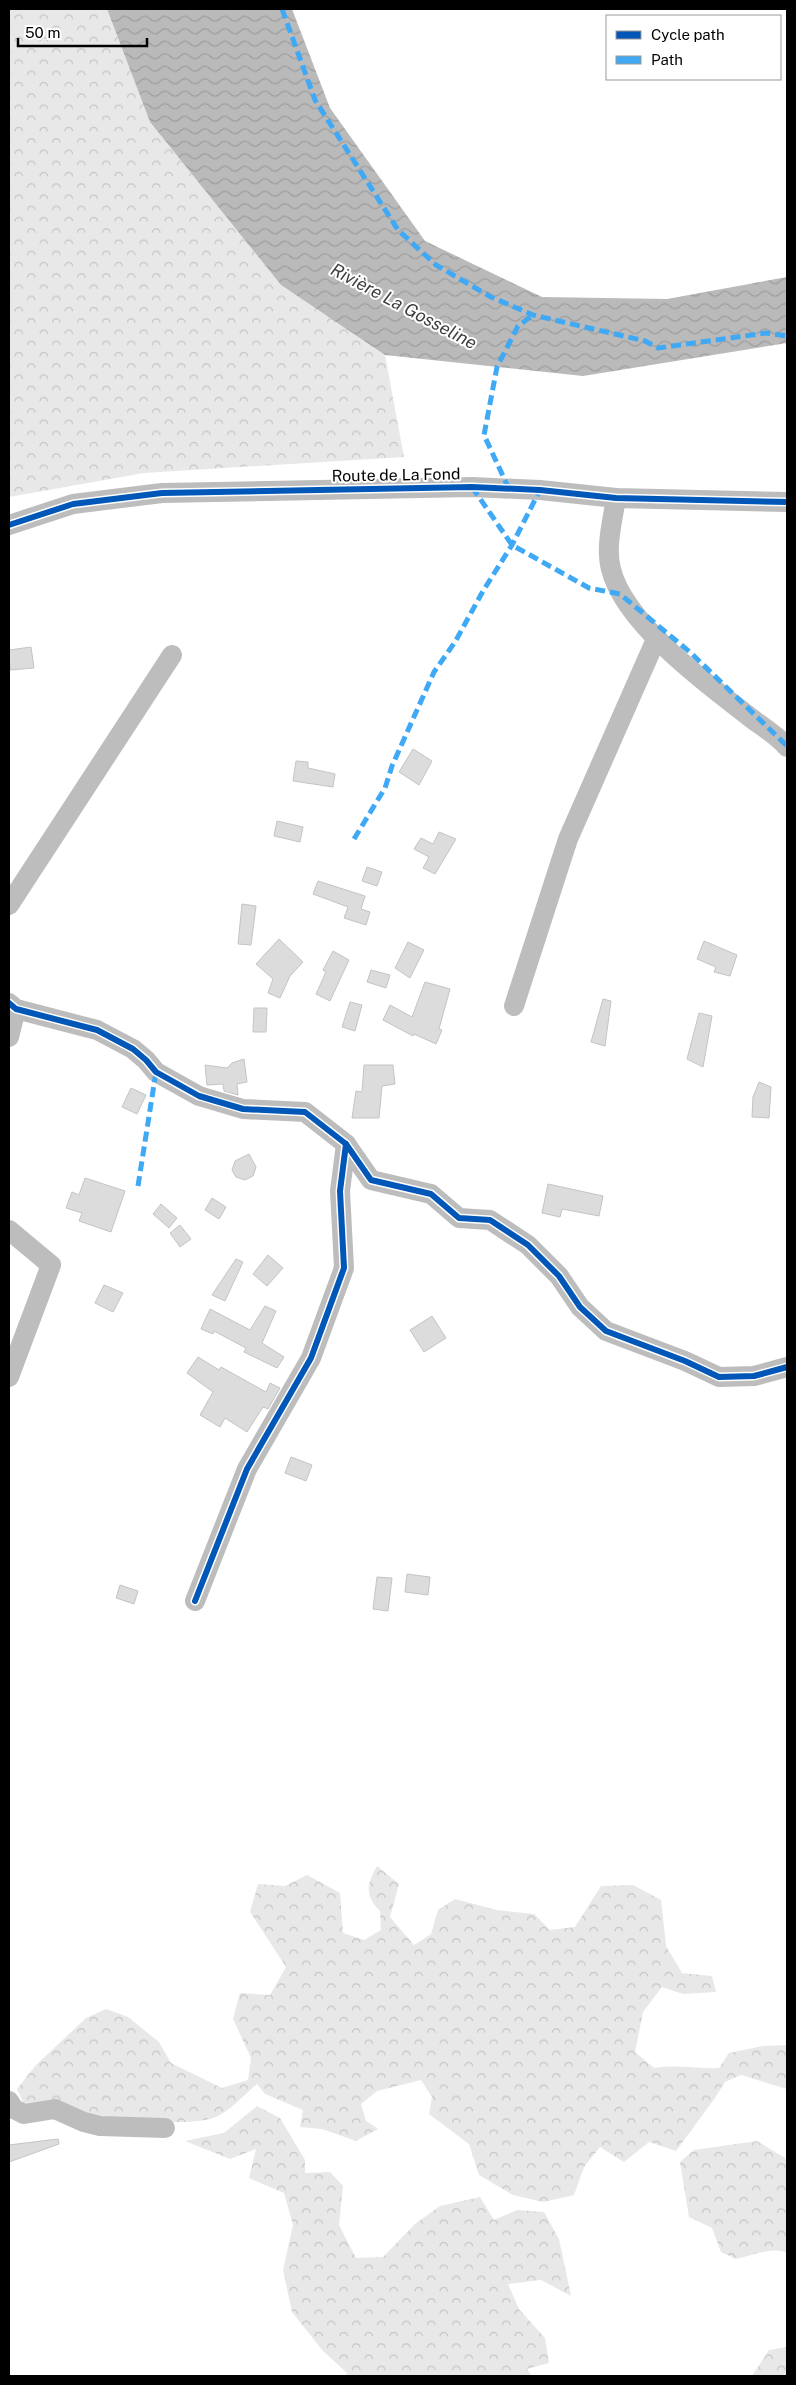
<svg xmlns="http://www.w3.org/2000/svg" width="796" height="2385" viewBox="0 0 796 2385" font-family="'Public Sans',sans-serif">
<style>
.forest{fill:url(#forest-crowns)}
.water{fill:url(#water-waves)}
.building{fill:#dcdcdc;stroke:#c4c4c4}
.lines{fill:none;stroke-linecap:round;stroke-linejoin:round}
.minor{stroke:#bdbdbd;stroke-width:20}
.quiet{stroke:#3fa9f5;stroke-width:5;stroke-dasharray:10 5;stroke-linecap:butt}
.cycleway-casing{stroke:#fff;stroke-width:9}
.cycleway{stroke:#0057b8;stroke-width:6}
.labels{text-anchor:middle;dominant-baseline:central;stroke-width:4;stroke-linejoin:round;paint-order:stroke}
.street-label{font-size:16px;fill:#000;stroke:#fff}
.water-label{font-size:18px;font-style:italic;fill:#3e3e3e;stroke:#fff}
</style>
<defs>
<pattern id="forest-crowns" width="20" height="18" patternUnits="userSpaceOnUse" patternTransform="scale(1.25)"><rect width="20" height="18" fill="#e8e8e8"/><path d="M2 6a3 3 0 1 1 6 0M12 15a3 3 0 1 1 6 0" fill="none" stroke="#c5c5c5"/></pattern>
<pattern id="water-waves" width="16" height="10" patternUnits="userSpaceOnUse" patternTransform="scale(1.25)"><rect width="16" height="10" fill="#bababa"/><path d="M0 5q4-4 8 0t8 0" fill="none" stroke="#9e9e9e"/></pattern>
</defs>
<rect width="100%" height="100%" fill="#fff"/>
<g class="forest">
<path d="M 9,9 L 107,9 L 150,122 L 281,285 L 385,355 L 404,457 L 144,473 L 9,497 Z"/>
<path d="M 377,1866 L 399,1884 L 390,1917 L 414,1945 L 431,1934 L 438,1910 L 455,1899 L 497,1910 L 534,1914 L 550,1930 L 575,1927 L 601,1886 L 633,1885 L 661,1900 L 666,1946 L 682,1973 L 712,1976 L 716,1992 L 683,1994 L 662,1987 L 643,2012 L 635,2052 L 654,2068 C 676,2064 697,2069 719,2068 L 729,2053 L 763,2046 L 787,2045 L 787,2089 L 741,2075 L 725,2082 L 715,2098 L 676,2151 L 649,2142 L 624,2162 L 600,2147 L 584,2167 L 574,2195 L 543,2202 L 513,2195 L 479,2175 L 469,2144 L 429,2114 L 432,2097 L 421,2080 L 377,2091 L 361,2104 L 366,2121 L 378,2129 L 356,2141 L 322,2129 L 300,2127 L 303,2110 L 265,2094 L 257,2084 C 245,2094 233,2108 220,2115 C 188,2134 63,2110 24,2104 L 17,2089 L 36,2065 L 86,2018 L 106,2009 L 128,2017 L 159,2042 L 171,2063 L 222,2088 L 248,2080 L 251,2058 L 233,2019 L 240,1993 L 270,1995 L 286,1967 L 250,1912 L 258,1884 L 285,1886 L 307,1875 L 340,1893 L 343,1933 L 364,1940 L 381,1930 L 380,1911 C 364,1895 367,1884 377,1866 Z"/>
<path d="M 257,2106 L 280,2118 L 305,2160 L 305,2173 L 330,2172 L 343,2186 L 339,2225 L 356,2258 L 383,2257 L 415,2224 L 440,2206 L 480,2197 L 494,2220 L 517,2210 L 544,2212 L 559,2239 L 571,2296 L 541,2280 L 508,2284 L 519,2309 L 545,2338 L 549,2363 L 527,2369 L 532,2376 L 346,2376 L 347,2373 L 323,2351 L 292,2312 L 283,2270 L 293,2225 L 284,2193 L 249,2178 L 256,2149 L 230,2159 L 185,2141 L 224,2133 Z"/>
<path d="M 757,2141 L 785,2158 L 787,2162 L 787,2253 C 774,2246 750,2256 736,2259 L 721,2252 L 712,2228 L 689,2217 L 680,2162 L 694,2150 Z"/>
<path d="M 787,2347 L 787,2376 L 752,2376 L 769,2350 Z"/>
</g>
<path class="water" d="M 107,9 L 292,9 L 330,108 L 425,241 L 542,297 L 667,299 L 787,277 L 787,343 L 583,376 L 385,355 L 281,285 L 150,122 Z"/>
<g class="building">
<path d="M 31,647 L 34,668 L 10,670 L 9,650 Z"/>
<path d="M 413,749 L 432,761 L 419,785 L 399,772 Z"/>
<path d="M 296,761 L 308,762 L 308,768 L 335,774 L 333,787 L 293,781 Z"/>
<path d="M 277,821 L 303,827 L 300,842 L 274,836 Z"/>
<path d="M 439,832 L 456,839 L 435,874 L 423,868 L 429,857 L 414,849 L 421,838 L 433,844 Z"/>
<path d="M 367,867 L 382,872 L 377,886 L 362,881 Z"/>
<path d="M 318,881 L 365,896 L 361,909 L 370,912 L 366,925 L 344,918 L 348,907 L 313,894 Z"/>
<path d="M 242,904 L 256,906 L 251,945 L 238,944 Z"/>
<path d="M 279,939 L 303,962 L 290,976 L 280,998 L 268,993 L 273,979 L 256,964 Z"/>
<path d="M 704,941 L 737,955 L 730,976 L 714,972 L 716,967 L 697,959 Z"/>
<path d="M 408,942 L 424,950 L 410,978 L 395,968 Z"/>
<path d="M 333,951 L 349,960 L 330,1001 L 316,994 L 326,972 L 323,970 Z"/>
<path d="M 371,970 L 390,975 L 386,988 L 367,982 Z"/>
<path d="M 425,982 L 450,989 L 439,1029 L 442,1030 L 436,1044 L 414,1034 L 413,1036 L 383,1020 L 390,1005 L 412,1017 Z"/>
<path d="M 603,999 L 611,1001 L 605,1046 L 591,1042 Z"/>
<path d="M 350,1002 L 362,1005 L 355,1031 L 342,1027 Z"/>
<path d="M 254,1008 L 267,1008 L 266,1032 L 253,1032 Z"/>
<path d="M 699,1013 L 712,1016 L 703,1067 L 687,1059 Z"/>
<path d="M 244,1059 L 247,1082 L 237,1084 L 238,1095 L 224,1091 L 223,1084 L 207,1085 L 205,1065 L 227,1068 L 232,1063 Z"/>
<path d="M 364,1065 L 393,1065 L 395,1084 L 382,1086 L 379,1118 L 352,1118 L 356,1091 L 362,1092 Z"/>
<path d="M 759,1082 L 771,1087 L 769,1118 L 752,1117 L 753,1097 Z"/>
<path d="M 131,1088 L 146,1095 L 137,1114 L 122,1107 Z"/>
<path d="M 249,1154 L 256,1167 L 253,1176 L 245,1180 L 236,1177 L 232,1170 L 235,1161 Z"/>
<path d="M 85,1178 L 125,1191 L 111,1232 L 79,1221 L 82,1213 L 66,1208 L 72,1192 L 79,1195 Z"/>
<path d="M 548,1184 L 603,1196 L 599,1216 L 562,1209 L 560,1217 L 542,1213 Z"/>
<path d="M 212,1198 L 226,1207 L 219,1219 L 205,1210 Z"/>
<path d="M 161,1204 L 177,1218 L 169,1228 L 153,1214 Z"/>
<path d="M 180,1225 L 191,1239 L 180,1247 L 170,1233 Z"/>
<path d="M 268,1255 L 283,1268 L 267,1286 L 253,1274 Z"/>
<path d="M 236,1259 L 243,1262 L 225,1301 L 212,1295 Z"/>
<path d="M 104,1285 L 123,1293 L 113,1312 L 95,1303 Z"/>
<path d="M 265,1306 L 276,1311 L 262,1343 L 284,1357 L 277,1368 L 244,1352 L 246,1348 L 214,1331 L 213,1334 L 201,1329 L 210,1309 L 250,1330 Z"/>
<path d="M 432,1316 L 446,1338 L 424,1352 L 410,1330 Z"/>
<path d="M 198,1357 L 219,1370 L 221,1367 L 266,1392 L 270,1383 L 280,1388 L 268,1409 L 263,1407 L 247,1432 L 225,1418 L 220,1427 L 200,1415 L 213,1392 L 187,1373 Z"/>
<path d="M 291,1457 L 312,1465 L 306,1481 L 285,1473 Z"/>
<path d="M 407,1574 L 430,1577 L 428,1595 L 405,1592 Z"/>
<path d="M 377,1577 L 392,1578 L 388,1611 L 373,1609 Z"/>
<path d="M 120,1585 L 138,1591 L 134,1604 L 116,1598 Z"/>
<path d="M 58,2139 L 59,2144 L 9,2162 L 9,2145 Z"/>
</g>
<g class="lines">
<g class="minor">
<path d="M 616,498 C 613,519 605,547 611,569 C 623,621 704,682 746,714 C 759,725 776,734 787,747"/>
<path d="M 9,525 L 73,504 L 162,493 L 472,487 L 540,490 L 616,498 L 787,502"/>
<path d="M 9,905 L 172,655"/>
<path d="M 9,1003 L 16,1009 L 97,1030 L 133,1049 L 146,1060 L 156,1072 L 199,1096 L 243,1109 L 305,1112 L 346,1144 L 340,1191 L 344,1268 L 311,1358 L 247,1469 L 195,1601"/>
<path d="M 514,1006 L 568,839 L 657,637"/>
<path d="M 9,1037 L 16,1009"/>
<path d="M 346,1144 L 371,1180 L 431,1194 L 459,1218 L 490,1220 L 528,1245 L 559,1276 L 580,1307 L 606,1331 L 685,1361 L 719,1377 L 754,1376 L 787,1367"/>
<path d="M 9,1230 L 51,1265 L 9,1377"/>
<path d="M 9,2101 L 14,2109 L 24,2114 L 55,2109 L 84,2122 L 100,2126 L 165,2128"/>
</g>
<g class="quiet">
<path d="M 282,9 L 315,100 L 398,230 L 436,265 L 491,297 L 533,315 L 645,341 L 658,348 L 766,333 L 787,336"/>
<path d="M 472,487 L 512,545 L 589,588 L 620,594 L 691,653 L 787,746"/>
<path d="M 509,489 L 484,435 L 497,367 L 518,326 L 533,315"/>
<path d="M 354,839 L 385,788 L 392,766 L 434,672 L 455,642 L 483,591 L 512,545 L 540,490"/>
<path d="M 138,1186 L 156,1072"/>
</g>
<g class="cycleway-casing">
<g id="cycleway">
<path d="M 9,525 L 73,504 L 162,493 L 472,487 L 540,490 L 616,498 L 787,502"/>
<path d="M 9,1003 L 16,1009 L 97,1030 L 133,1049 L 146,1060 L 156,1072 L 199,1096 L 243,1109 L 305,1112 L 346,1144 L 340,1191 L 344,1268 L 311,1358 L 247,1469 L 195,1601"/>
<path d="M 346,1144 L 371,1180 L 431,1194 L 459,1218 L 490,1220 L 528,1245 L 559,1276 L 580,1307 L 606,1331 L 685,1361 L 719,1377 L 754,1376 L 787,1367"/>
</g>
</g>
<use href="#cycleway" class="cycleway"/>
</g>
<g class="labels">
<g class="street-label">
<text transform="translate(396 475) rotate(-1)">Route de La Fond</text>
</g>
<g class="water-label">
<text transform="translate(404 306) rotate(28)">Rivière La Gosseline</text>
</g>
</g>
<rect width="796" height="2385" fill="none" stroke="#000000" stroke-width="20"/>
<rect x="606" y="15" width="175" height="65" fill="#ffffff" stroke="#999999"/>
<rect x="616" y="31" width="25" height="8" fill="#0057b8" stroke="#999999"/>
<text x="651" y="40" font-size="15" fill="#000000">Cycle path</text>
<rect x="616" y="56" width="25" height="8" fill="#3fa9f5" stroke="#999999"/>
<text x="651" y="65" font-size="15" fill="#000000">Path</text>
<path d="M18 38v8h129v-8" fill="none" stroke="#000000" stroke-width="2.5"/>
<text x="25" y="38" font-size="15" fill="#000000" stroke="#ffffff" stroke-width="4" paint-order="stroke">50 m</text>
</svg>
